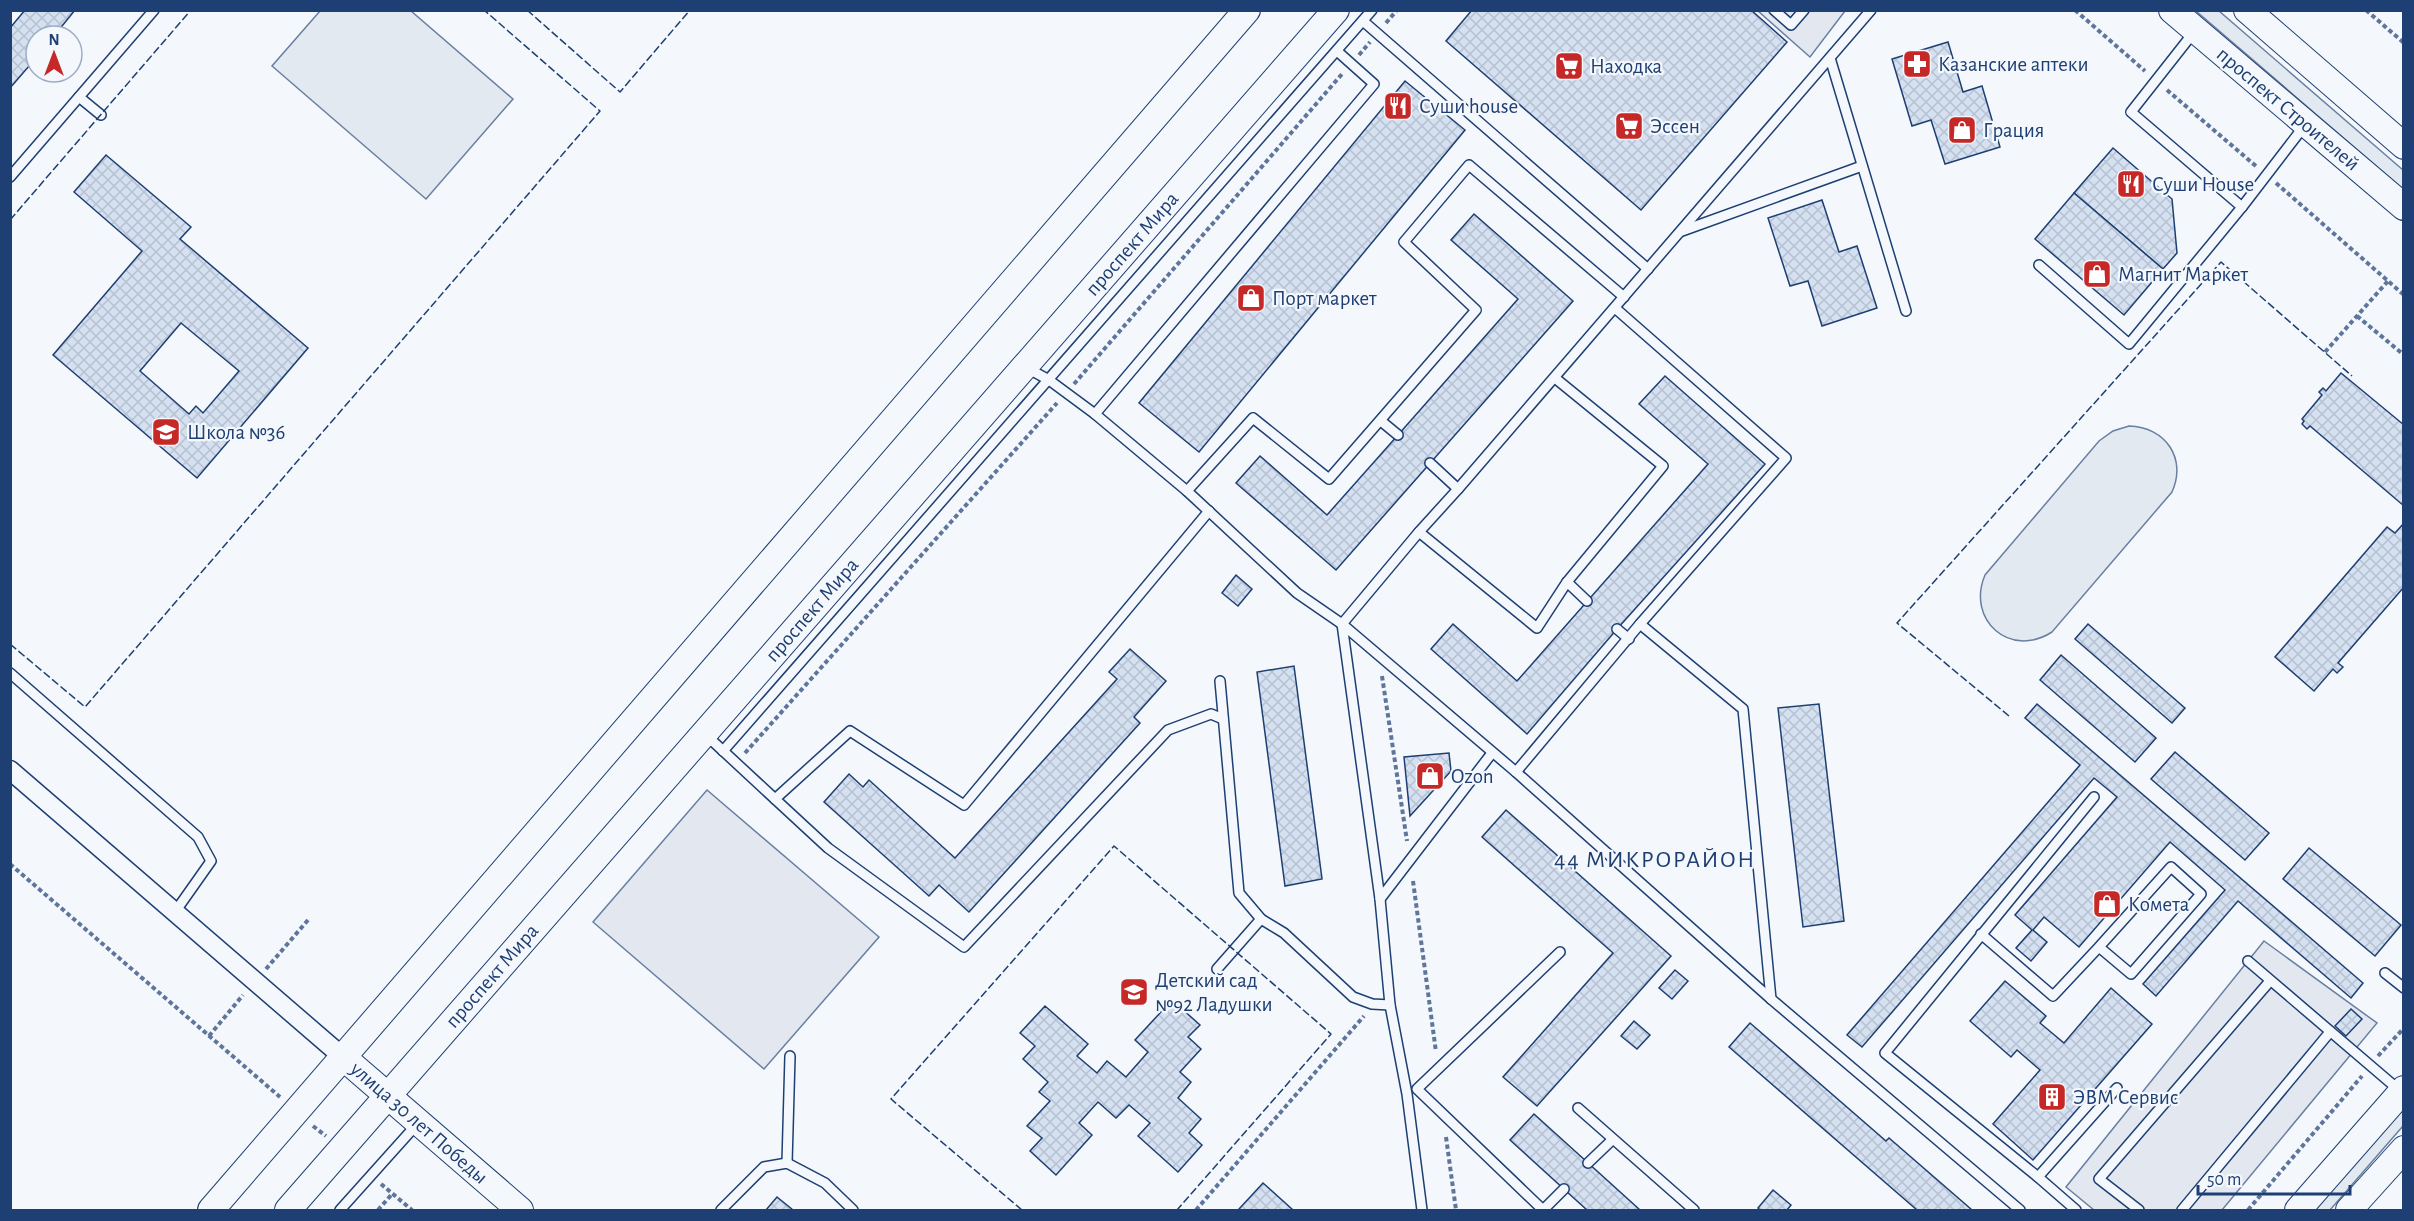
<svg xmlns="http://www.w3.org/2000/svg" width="2414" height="1221" viewBox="0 0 2414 1221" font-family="'Alegreya Sans',sans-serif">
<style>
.grass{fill:#e3e9f0;stroke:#687fa3;stroke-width:1.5}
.parking{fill:#e3e8f0;stroke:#687fa3;stroke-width:1.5}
.building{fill:url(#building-cross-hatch);stroke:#1d3f73;stroke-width:1.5;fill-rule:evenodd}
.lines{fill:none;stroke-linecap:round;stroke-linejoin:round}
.lane-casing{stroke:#1d3f73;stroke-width:12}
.street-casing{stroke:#1d3f73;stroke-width:21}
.secondary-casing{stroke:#1d3f73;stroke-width:28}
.path{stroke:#5e769c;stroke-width:4;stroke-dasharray:4.5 3;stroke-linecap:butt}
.lane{stroke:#f4f7fb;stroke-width:9}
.street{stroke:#f4f7fb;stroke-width:18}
.secondary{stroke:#f4f7fb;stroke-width:26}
.fence{stroke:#1d3f73;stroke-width:1.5;stroke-dasharray:8 3;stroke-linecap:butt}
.labels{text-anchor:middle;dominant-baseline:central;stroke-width:4.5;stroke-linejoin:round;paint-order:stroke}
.poi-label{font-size:21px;fill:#1d3f73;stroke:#f4f7fb;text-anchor:start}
.street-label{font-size:21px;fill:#1d3f73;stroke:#f4f7fb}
.quarter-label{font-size:24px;letter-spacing:1.5px;fill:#1d3f73;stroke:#f4f7fb}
</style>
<defs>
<pattern id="building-cross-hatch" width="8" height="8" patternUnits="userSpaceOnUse" patternTransform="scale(1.5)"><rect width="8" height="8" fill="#d5e0f0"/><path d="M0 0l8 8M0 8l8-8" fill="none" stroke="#b6c1d1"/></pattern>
</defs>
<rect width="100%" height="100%" fill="#f4f7fb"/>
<g class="grass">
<path d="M 320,11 L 411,11 L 513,99 L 426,199 L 272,66 Z"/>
<path d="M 2196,11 L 2219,11 L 2403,170 L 2403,189 Z"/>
<path d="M 2129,426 C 2166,427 2187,459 2172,492 L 2052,632 C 2010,659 1966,620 1985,575 L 2099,441 L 2113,431 Z"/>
<path d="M 2403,1102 L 2403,1126 L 2330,1210 L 2311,1210 Z"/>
</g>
<g class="parking">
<path d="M 1758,11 L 1845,11 L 1810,57 Z"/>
<path d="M 707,790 L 879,937 L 764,1069 L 593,922 Z"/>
<path d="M 2264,941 L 2377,1023 L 2222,1210 L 2094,1210 L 2066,1187 Z"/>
</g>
<g class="building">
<path d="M 75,10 L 54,36 L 36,36 L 36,58 L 10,88 L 10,28 L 25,10 Z"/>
<path d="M 1472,10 L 1751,10 L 1787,42 L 1641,210 L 1446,41 Z"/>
<path d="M 1948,42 L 1963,92 L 1982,86 L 2000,147 L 1945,164 L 1931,120 L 1912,126 L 1892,59 Z"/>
<path d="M 1405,81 L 1465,130 L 1199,452 L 1139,403 Z"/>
<path d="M 2113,148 L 2172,199 L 2177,253 L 2163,269 L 2074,193 Z"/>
<path d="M 106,155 L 191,227 L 180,239 L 308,348 L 197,478 L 53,355 L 142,251 L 74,192 ZM 181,323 L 239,371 L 203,413 L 196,406 L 189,414 L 140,371 Z"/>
<path d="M 2074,193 L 2163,269 L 2124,315 L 2035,239 Z"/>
<path d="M 1822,200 L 1839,252 L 1857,246 L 1877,308 L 1822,326 L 1808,281 L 1790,286 L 1768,218 Z"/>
<path d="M 1474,214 L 1573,301 L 1336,570 L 1236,483 L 1260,456 L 1327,515 L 1398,435 L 1518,299 L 1451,240 Z"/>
<path d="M 2341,373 L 2404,425 L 2404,506 L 2310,426 L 2307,429 L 2302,424 L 2304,421 L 2302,419 L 2322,395 L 2319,392 L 2323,388 L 2326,391 Z"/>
<path d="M 1665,376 L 1765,464 L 1617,629 L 1527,734 L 1431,649 L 1453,624 L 1517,681 L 1708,464 L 1639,404 Z"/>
<path d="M 2404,523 L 2404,587 L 2338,663 L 2343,667 L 2337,673 L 2333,669 L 2314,691 L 2275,657 L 2387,527 L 2395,533 Z"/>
<path d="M 1236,575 L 1252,589 L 1238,606 L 1222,593 Z"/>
<path d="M 2088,624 L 2185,708 L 2172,723 L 2075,639 Z"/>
<path d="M 1130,649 L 1166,681 L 1134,717 L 1140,723 L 969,912 L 939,885 L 929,896 L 824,802 L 849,774 L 863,787 L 869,780 L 955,858 L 1117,679 L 1109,672 Z"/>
<path d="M 2061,655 L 2156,738 L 2135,762 L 2040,680 Z"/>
<path d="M 1294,666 L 1322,879 L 1285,886 L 1257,672 Z"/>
<path d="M 1819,704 L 1844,921 L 1803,927 L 1778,708 Z"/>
<path d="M 2037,704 L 2363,983 L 2351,998 L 2238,901 L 2156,996 L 2143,984 L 2225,890 L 2170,842 L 2079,947 L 2044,917 L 2033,930 L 2047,942 L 2031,961 L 2016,948 L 2032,930 L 2015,915 L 2117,797 L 2094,778 L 1862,1047 L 1847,1035 L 2080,765 L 2025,718 Z"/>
<path d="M 2175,752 L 2269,833 L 2245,860 L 2151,779 Z"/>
<path d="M 1449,753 L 1451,771 L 1410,816 L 1404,757 Z"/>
<path d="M 1506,810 L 1671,956 L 1537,1106 L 1503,1077 L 1613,953 L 1482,837 Z"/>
<path d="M 2309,848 L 2401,925 L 2375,956 L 2283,879 Z"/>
<path d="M 1675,970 L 1688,981 L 1672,999 L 1659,988 Z"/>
<path d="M 2005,981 L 2046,1016 L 2040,1023 L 2064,1043 L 2111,988 L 2152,1024 L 2033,1160 L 1993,1124 L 2040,1070 L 2017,1050 L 2011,1057 L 1970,1021 Z"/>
<path d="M 1172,1000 L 1200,1025 L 1188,1037 L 1201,1049 L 1180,1072 L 1191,1082 L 1178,1098 L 1201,1119 L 1189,1133 L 1202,1145 L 1178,1172 L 1138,1136 L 1150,1123 L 1129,1105 L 1116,1118 L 1098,1102 L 1079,1123 L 1092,1135 L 1056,1175 L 1030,1151 L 1042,1138 L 1027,1126 L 1050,1101 L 1039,1092 L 1048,1082 L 1023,1059 L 1035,1046 L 1020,1033 L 1045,1006 L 1088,1044 L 1077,1056 L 1097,1073 L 1107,1061 L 1126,1077 L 1148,1052 L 1135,1040 Z"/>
<path d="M 2351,1009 L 2362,1019 L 2346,1036 L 2335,1026 Z"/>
<path d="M 1634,1021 L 1650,1035 L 1637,1049 L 1621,1036 Z"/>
<path d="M 1750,1023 L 1886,1141 L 1889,1138 L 1972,1210 L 1917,1210 L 1729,1047 Z"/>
<path d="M 1534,1114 L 1640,1210 L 1587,1210 L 1510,1140 Z"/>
<path d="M 1263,1183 L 1293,1210 L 1241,1210 L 1239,1209 Z"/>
<path d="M 1773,1190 L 1791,1205 L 1787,1210 L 1760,1210 L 1758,1208 Z"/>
<path d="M 777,1197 L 793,1210 L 766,1210 Z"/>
</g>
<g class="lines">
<g class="lane-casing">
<g id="lane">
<path d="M 1774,10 L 1791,25 L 1804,10"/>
<path d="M 1363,21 L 1648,269"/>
<path d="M 2194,32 L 2131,112 L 2242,207 L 2305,125"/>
<path d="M 1830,58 L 1906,311"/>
<path d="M 79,97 L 101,115"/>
<path d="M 10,177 L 154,10"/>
<path d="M 1682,231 L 1862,166"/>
<path d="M 2039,265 L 2129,344 L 2242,207"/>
<path d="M 1027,368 L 1049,380 L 1095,414 L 1187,491 L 1297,593 L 1342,624 L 1516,772 L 1771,999 L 2020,1210"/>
<path d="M 1095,414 L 1374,84 L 1337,51"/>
<path d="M 1381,421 L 1398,435"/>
<path d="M 1430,463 L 1458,489"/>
<path d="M 1187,491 L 1253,418 L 1329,479 L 1476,310 L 1404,242 L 1469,165 L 1624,297"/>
<path d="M 1209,511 L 964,805 L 850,731 L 775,799 L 828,848 L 964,947 L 1168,730 L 1211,714 L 1223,719"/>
<path d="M 1419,532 L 1537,628 L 1567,582 L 1663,466 L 1555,378"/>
<path d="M 1567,582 L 1587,601"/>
<path d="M 1640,624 L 1743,709 L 1771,999"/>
<path d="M 1617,629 L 1629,639"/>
<path d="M 10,673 L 198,837 L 211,861 L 175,912"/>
<path d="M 1220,681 L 1239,893 L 1261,919 L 1284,933 L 1353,997 L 1372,1004 L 1390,1005"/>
<path d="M 706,735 L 775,799"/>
<path d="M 723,751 L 1372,10"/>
<path d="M 1516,772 L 1640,624 L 1786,458 L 1615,308"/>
<path d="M 1380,899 L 1492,753"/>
<path d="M 1981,934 L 2053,996 L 2099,947 L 2131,974 L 2201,894 L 2171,867 L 2099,947"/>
<path d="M 2248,961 L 2399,1090"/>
<path d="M 1217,969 L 1261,919"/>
<path d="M 2385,973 L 2404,988"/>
<path d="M 1578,1108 L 1694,1210"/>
<path d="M 787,1163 L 790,1056"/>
<path d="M 1588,1163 L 1612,1140"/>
<path d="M 2038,1177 L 1885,1053 L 2094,797"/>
<path d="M 340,1210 L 418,1123"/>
<path d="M 721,1210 L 764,1167 L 787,1163 L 825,1183 L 853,1210"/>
<path d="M 1422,1210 L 1407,1094 L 1390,1005 L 1380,899 L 1342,624 L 1419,532 L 1458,489 L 1871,10"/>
<path d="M 1543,1210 L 1417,1089 L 1560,952"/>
<path d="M 1543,1210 L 1564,1189"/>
<path d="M 2076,1210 L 2038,1177 L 2117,1088"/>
<path d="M 2139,1210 L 2099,1179 L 2270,981"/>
<path d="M 2182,1210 L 2330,1032"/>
</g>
</g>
<g class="street-casing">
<path id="street" d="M 10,770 L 344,1058"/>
</g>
<g class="secondary-casing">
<g id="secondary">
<path d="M 2172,10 L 2404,207"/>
<path d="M 2247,10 L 2404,146"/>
<path d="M 344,1058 L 520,1210"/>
<path d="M 211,1210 L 1247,10"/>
<path d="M 288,1210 L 1336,10"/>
<path d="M 2298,1210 L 2404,1089"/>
<path d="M 2349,1210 L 2404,1149"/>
</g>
</g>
<g class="path">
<path d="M 2075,10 L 2145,71"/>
<path d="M 2366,10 L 2404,43"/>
<path d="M 1386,23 L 1397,10"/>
<path d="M 1359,55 L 1370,42"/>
<path d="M 2167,90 L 2257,167"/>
<path d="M 2276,183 L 2404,295"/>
<path d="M 2357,316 L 2404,355"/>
<path d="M 2325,352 L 2388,281"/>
<path d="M 1074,384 L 1342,74"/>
<path d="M 1382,676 L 1407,841"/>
<path d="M 745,753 L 1057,403"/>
<path d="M 10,864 L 280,1097"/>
<path d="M 1413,881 L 1436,1052"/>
<path d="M 266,969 L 308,920"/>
<path d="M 209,1036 L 243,995"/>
<path d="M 2378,1056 L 2404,1028"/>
<path d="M 313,1126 L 326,1136"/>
<path d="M 1446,1137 L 1456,1210"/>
<path d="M 381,1184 L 412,1210"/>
<path d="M 378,1210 L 392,1194"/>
<path d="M 1196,1210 L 1364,1016"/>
<path d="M 2248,1210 L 2362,1076"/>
</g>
<use href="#lane" class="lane"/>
<use href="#street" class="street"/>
<use href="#secondary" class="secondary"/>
<g class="fence">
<path d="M 527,10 L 620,92 L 690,10"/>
<path d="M 10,220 L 191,10"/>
<path d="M 10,644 L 85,707 L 600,111 L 484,10"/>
<path d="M 2009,716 L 1897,623 L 2221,262 L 2352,376"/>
<path d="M 1022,1210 L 891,1099 L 1114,846 L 1331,1034 L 1177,1210"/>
</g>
</g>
<defs>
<g id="pharmacy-square" transform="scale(1.5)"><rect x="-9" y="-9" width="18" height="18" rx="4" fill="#c62828" stroke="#f4f7fb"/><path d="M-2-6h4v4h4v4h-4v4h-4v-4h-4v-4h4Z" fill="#fff"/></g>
<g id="supermarket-square" transform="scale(1.5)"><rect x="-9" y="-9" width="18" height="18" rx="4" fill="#c62828" stroke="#f4f7fb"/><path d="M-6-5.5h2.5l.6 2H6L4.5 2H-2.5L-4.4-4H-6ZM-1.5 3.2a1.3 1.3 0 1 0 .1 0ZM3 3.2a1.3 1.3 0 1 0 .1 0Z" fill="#fff"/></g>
<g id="restaurant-square" transform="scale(1.5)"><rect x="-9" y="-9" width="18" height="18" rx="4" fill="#c62828" stroke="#f4f7fb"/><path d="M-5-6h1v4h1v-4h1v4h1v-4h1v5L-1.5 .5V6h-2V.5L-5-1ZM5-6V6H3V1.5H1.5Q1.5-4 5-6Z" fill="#fff"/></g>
<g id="shop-square" transform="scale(1.5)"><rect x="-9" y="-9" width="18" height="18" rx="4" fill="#c62828" stroke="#f4f7fb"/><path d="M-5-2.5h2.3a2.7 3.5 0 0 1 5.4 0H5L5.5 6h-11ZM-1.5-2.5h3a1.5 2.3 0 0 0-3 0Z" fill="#fff"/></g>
<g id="school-square" transform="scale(1.5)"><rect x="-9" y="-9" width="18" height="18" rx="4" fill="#c62828" stroke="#f4f7fb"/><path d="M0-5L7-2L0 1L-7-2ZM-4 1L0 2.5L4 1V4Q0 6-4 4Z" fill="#fff"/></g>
<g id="building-square" transform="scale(1.5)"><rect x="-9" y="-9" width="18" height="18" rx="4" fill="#c62828" stroke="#f4f7fb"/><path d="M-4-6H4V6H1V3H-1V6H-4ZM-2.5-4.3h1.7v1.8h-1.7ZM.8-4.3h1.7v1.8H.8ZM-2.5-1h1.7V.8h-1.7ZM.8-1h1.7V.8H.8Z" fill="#fff"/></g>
</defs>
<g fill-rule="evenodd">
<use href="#pharmacy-square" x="1917" y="64"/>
<use href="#supermarket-square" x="1569" y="66"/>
<use href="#restaurant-square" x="1398" y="106"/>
<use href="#supermarket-square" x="1629" y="126"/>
<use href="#shop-square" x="1962" y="130"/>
<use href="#restaurant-square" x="2131" y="184"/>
<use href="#shop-square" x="2097" y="274"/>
<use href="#shop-square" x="1251" y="298"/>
<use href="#school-square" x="166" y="432"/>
<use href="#shop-square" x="1430" y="776"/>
<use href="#shop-square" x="2107" y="904"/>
<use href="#school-square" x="1134" y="992"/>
<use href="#building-square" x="2052" y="1097"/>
</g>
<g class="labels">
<g class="poi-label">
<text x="1938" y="64">Казанские аптеки</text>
<text x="1590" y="66">Находка</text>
<text x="1419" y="106">Суши house</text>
<text x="1650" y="126">Эссен</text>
<text x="1983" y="130">Грация</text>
<text x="2152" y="184">Суши House</text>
<text x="2118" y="274">Магнит Маркет</text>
<text x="1272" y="298">Порт маркет</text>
<text x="187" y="432">Школа №36</text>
<text x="1451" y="776">Ozon</text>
<text x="2128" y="904">Комета</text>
<text x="1155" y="980">Детский сад<tspan x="1155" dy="24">№92 Ладушки</tspan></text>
<text x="2073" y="1097">ЭВМ Сервис</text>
</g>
<g class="street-label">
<text transform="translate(2288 109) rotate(40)">проспект Строителей</text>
<text transform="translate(1132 244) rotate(-49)">проспект Мира</text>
<text transform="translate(812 610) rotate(-49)">проспект Мира</text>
<text transform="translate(492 976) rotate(-49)">проспект Мира</text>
<text transform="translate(419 1123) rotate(41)">улица 30 лет Победы</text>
</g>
<g class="quarter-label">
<text x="1655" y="860">44 МИКРОРАЙОН</text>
</g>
</g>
<rect width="2414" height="1221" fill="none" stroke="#1d3f73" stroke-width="24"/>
<g transform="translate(54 54)"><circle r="28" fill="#f4f7fb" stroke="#9eadc5" stroke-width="1.5"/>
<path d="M0-4.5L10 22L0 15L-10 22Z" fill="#c62828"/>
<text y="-9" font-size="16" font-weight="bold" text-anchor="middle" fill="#1d3f73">N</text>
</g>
<path d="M2198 1185v9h152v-9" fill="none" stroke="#1d3f73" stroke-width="3"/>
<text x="2207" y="1185" font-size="18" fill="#1d3f73" stroke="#f4f7fb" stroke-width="4.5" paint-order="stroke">50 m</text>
</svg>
